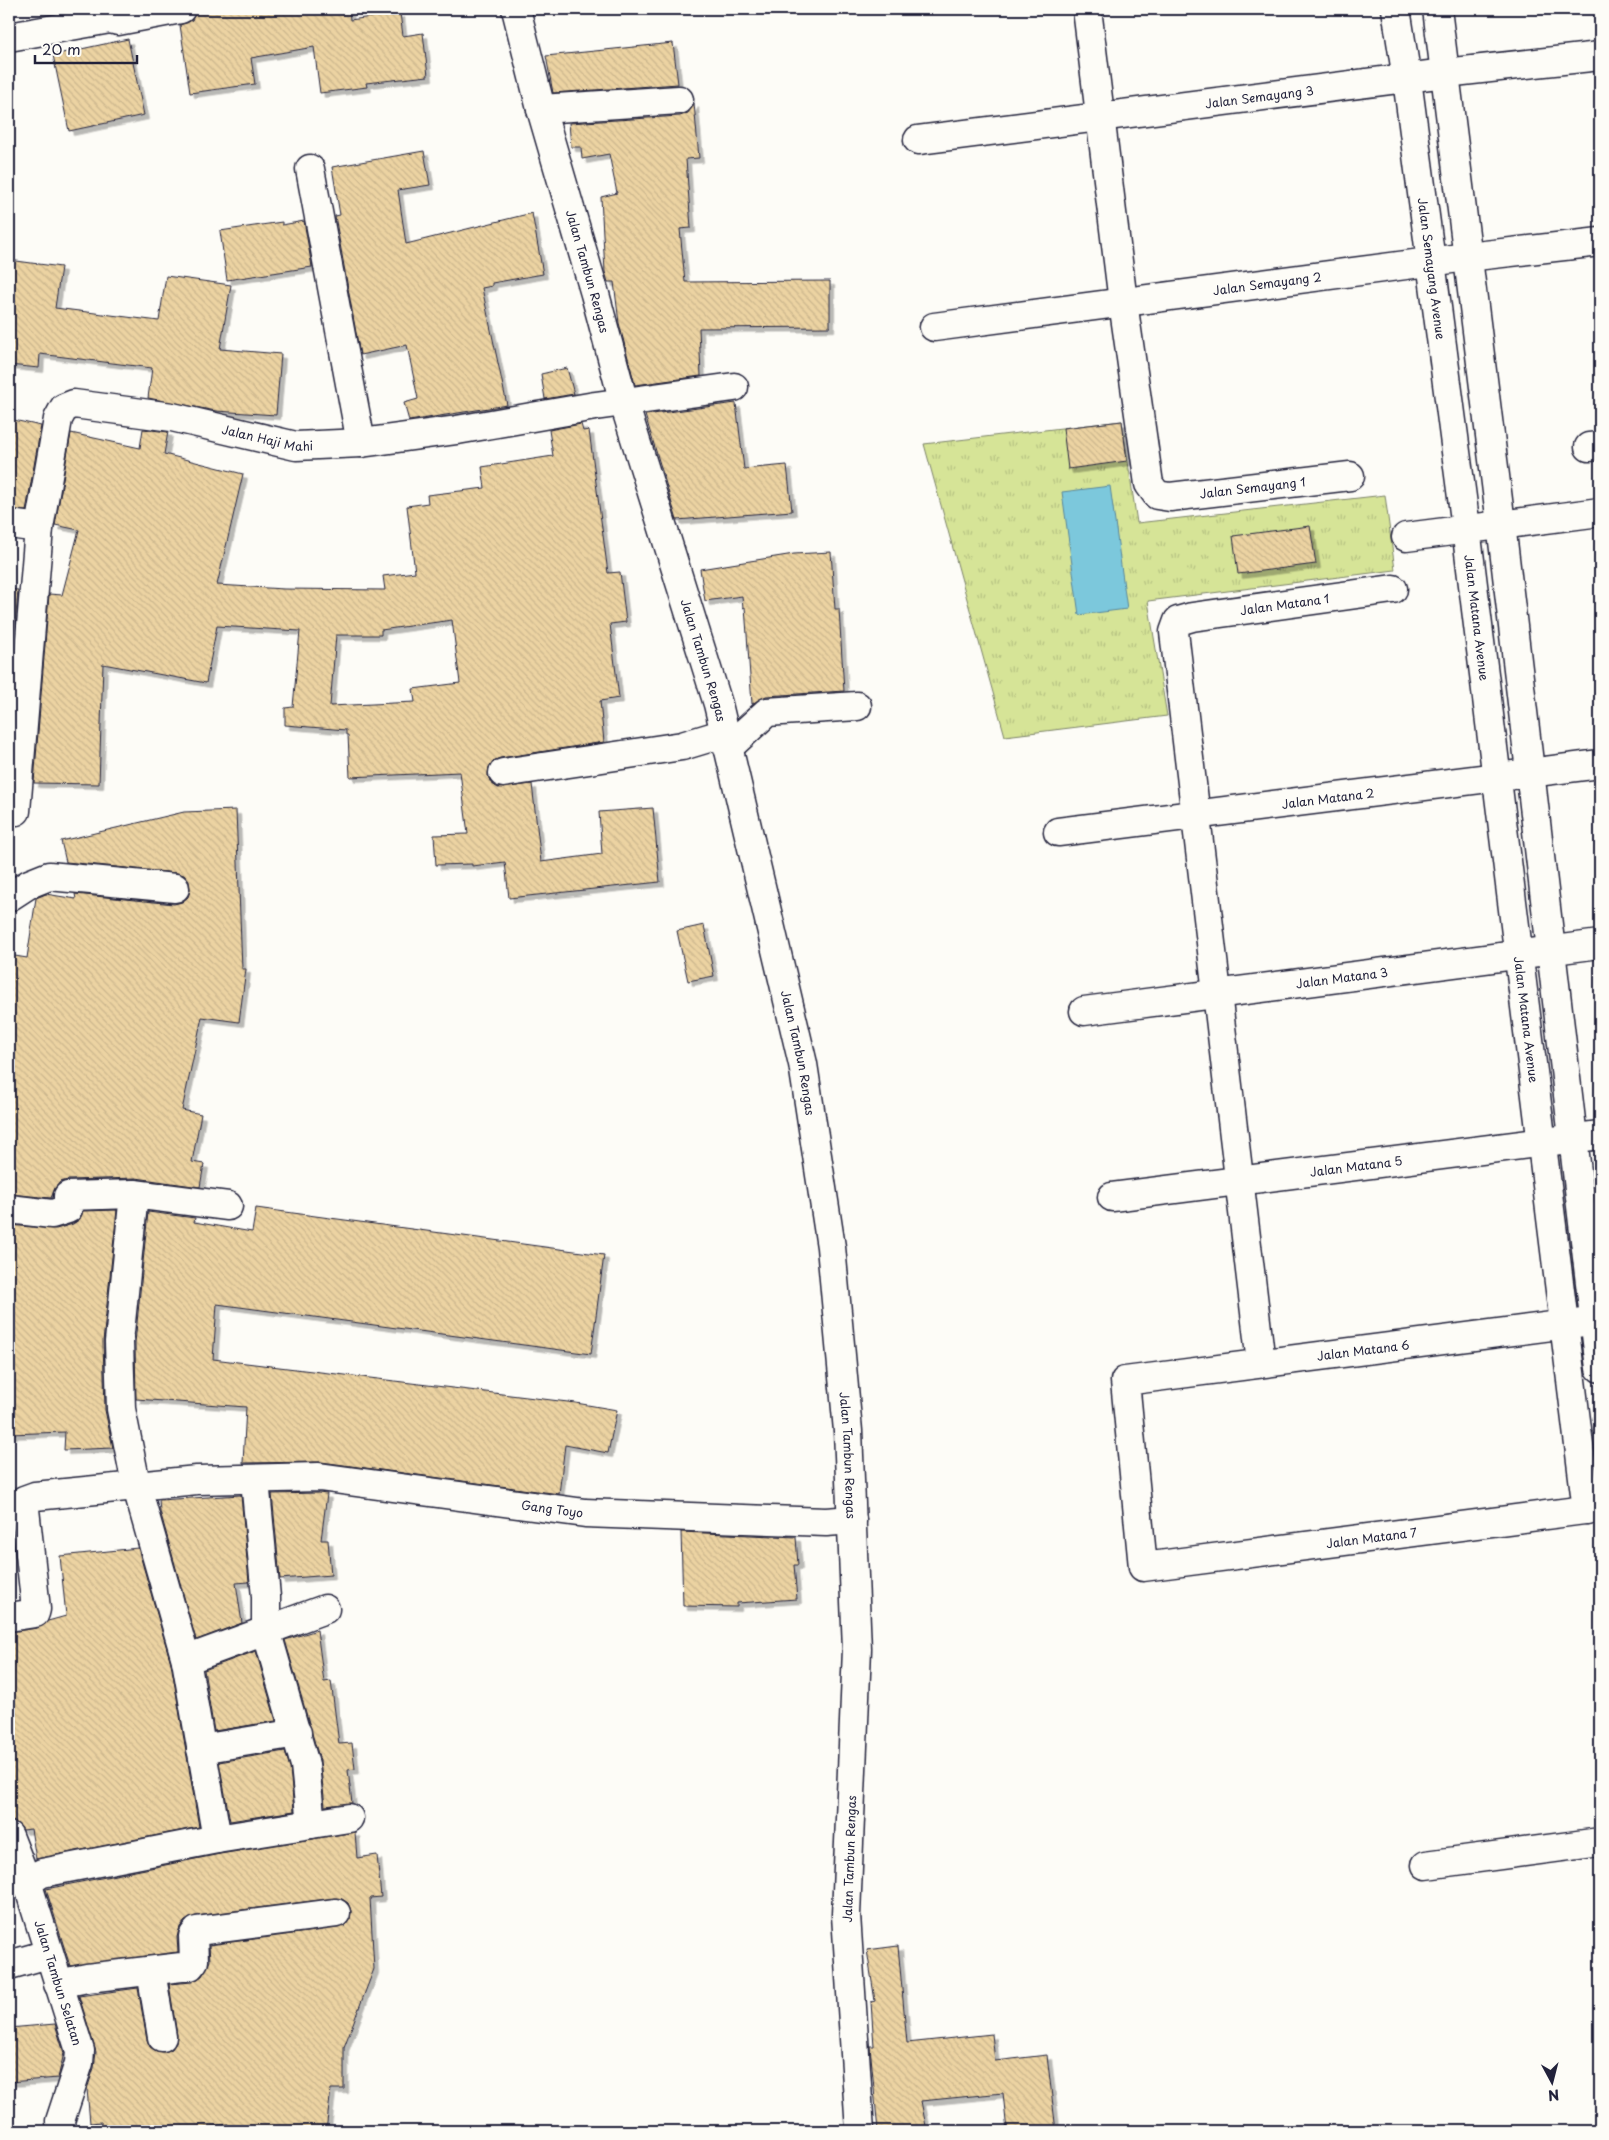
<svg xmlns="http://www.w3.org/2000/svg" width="1609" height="2140" viewBox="0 0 1609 2140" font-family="'Playpen Sans',sans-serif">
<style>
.park{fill:url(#park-tufts);stroke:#7c8369}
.water{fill:#7cc8dc;stroke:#58869c}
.building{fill:url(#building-back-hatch);stroke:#22223b;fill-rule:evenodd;filter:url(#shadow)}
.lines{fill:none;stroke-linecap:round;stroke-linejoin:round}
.minor-casing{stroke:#22223b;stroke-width:31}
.minor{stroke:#fdfcf7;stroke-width:28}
.labels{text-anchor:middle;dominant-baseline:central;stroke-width:4;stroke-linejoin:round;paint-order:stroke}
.street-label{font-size:12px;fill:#22223b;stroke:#fdfcf7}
</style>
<defs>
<pattern id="park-tufts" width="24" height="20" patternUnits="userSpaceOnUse" patternTransform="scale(1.25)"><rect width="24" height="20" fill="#d6e497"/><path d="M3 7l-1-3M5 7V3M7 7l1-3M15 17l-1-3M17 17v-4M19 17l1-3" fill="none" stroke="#b7c383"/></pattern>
<pattern id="building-back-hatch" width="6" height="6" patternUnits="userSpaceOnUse" patternTransform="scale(1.25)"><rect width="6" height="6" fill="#ecd3a2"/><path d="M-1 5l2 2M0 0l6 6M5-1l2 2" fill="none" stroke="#cab58c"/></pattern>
<filter id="shadow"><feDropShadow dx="4.5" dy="4.5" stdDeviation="0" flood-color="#0004"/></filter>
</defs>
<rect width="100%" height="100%" fill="#fdfcf7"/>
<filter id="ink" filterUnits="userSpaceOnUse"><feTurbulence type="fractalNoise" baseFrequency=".02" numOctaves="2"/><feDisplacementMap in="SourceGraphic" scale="10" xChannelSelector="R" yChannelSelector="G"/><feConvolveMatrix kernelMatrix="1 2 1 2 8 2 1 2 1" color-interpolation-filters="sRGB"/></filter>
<g filter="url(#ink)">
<path class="park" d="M 1122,421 L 1137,523 L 1385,495 L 1395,570 L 1148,601 L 1167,716 L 1005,736 L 924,444 Z"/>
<path class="water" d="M 1110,486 L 1127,609 L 1079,615 L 1062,492 Z"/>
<g class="building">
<path d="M 196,9 L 349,9 L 350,20 L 400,13 L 403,36 L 423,33 L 428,76 L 366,83 L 367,87 L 320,93 L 314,47 L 251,58 L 255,84 L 190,93 L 180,25 L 192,20 Z"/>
<path d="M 128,39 L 144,115 L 69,131 L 53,55 Z"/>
<path d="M 673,43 L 678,84 L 553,93 L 546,56 Z"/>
<path d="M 694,103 L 699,158 L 686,159 L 691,228 L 680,229 L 685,282 L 830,281 L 830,327 L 699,328 L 701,376 L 635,385 L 619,323 L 614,282 L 608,282 L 605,272 L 601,197 L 617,193 L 609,154 L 582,159 L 581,147 L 571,147 L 569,123 L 680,116 L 688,113 Z"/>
<path d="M 424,151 L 430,185 L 398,190 L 406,244 L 532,213 L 543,274 L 492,283 L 492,286 L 482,288 L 507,405 L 409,421 L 404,403 L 418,399 L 407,345 L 360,355 L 335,216 L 340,215 L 332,167 Z"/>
<path d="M 304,221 L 312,267 L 227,280 L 220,231 L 282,222 L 282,225 Z"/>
<path d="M 9,260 L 61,267 L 55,308 L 159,321 L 166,276 L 231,285 L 220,349 L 281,354 L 276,415 L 216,411 L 148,398 L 152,368 L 40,354 L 39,368 L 9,365 Z"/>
<path d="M 567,368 L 574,394 L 545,399 L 541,374 Z"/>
<path d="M 736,403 L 744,469 L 787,465 L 792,511 L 677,520 L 645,415 Z"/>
<path d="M 9,419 L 41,426 L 26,511 L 9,509 Z"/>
<path d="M 1122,421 L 1127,461 L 1068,469 L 1063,428 Z"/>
<path d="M 581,424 L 583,431 L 589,430 L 608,573 L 620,572 L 626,622 L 610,624 L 619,698 L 600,701 L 604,742 L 500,758 L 493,761 L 489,767 L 488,776 L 491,783 L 498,788 L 532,784 L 541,862 L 602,854 L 599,812 L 653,808 L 660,882 L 509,898 L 505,862 L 472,866 L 472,864 L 436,865 L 434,835 L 468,834 L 460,772 L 350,777 L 348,735 L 346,735 L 346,730 L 285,725 L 285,708 L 293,707 L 300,631 L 217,626 L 206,683 L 103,664 L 99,784 L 34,783 L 49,594 L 62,595 L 79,530 L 55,525 L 71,433 L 140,448 L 143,429 L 168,432 L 164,454 L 243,474 L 217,585 L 284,589 L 385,590 L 383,576 L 415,572 L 407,506 L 428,503 L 427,495 L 485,488 L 482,467 L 553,456 L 549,430 ZM 452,620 L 460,683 L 413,689 L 415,702 L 330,706 L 336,635 L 381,635 L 381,630 Z"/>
<path d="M 1310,526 L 1316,564 L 1238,574 L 1233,536 Z"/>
<path d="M 831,552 L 835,609 L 839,609 L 844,691 L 766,696 L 752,704 L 745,607 L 743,608 L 742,596 L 705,601 L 700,569 L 794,554 Z"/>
<path d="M 9,589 L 18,590 L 9,707 Z"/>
<path d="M 236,810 L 242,969 L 246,969 L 239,1022 L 202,1017 L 182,1110 L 201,1114 L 192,1162 L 204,1164 L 200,1187 L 136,1178 L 68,1180 L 60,1182 L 55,1188 L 51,1198 L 9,1194 L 9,955 L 27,958 L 36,898 L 46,894 L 76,899 L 75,894 L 174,904 L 182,902 L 188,897 L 190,890 L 189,881 L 184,875 L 177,873 L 66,862 L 61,841 L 184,812 Z"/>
<path d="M 704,925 L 714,976 L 688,981 L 677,931 Z"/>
<path d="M 256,1208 L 604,1255 L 591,1354 L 217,1304 L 213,1359 L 576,1403 L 617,1410 L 608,1453 L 565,1445 L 559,1494 L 321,1462 L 243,1463 L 246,1407 L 136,1399 L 135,1343 L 148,1212 L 195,1218 L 194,1222 L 252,1232 Z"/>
<path d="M 117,1210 L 103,1342 L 105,1410 L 113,1448 L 64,1450 L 65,1432 L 9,1434 L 9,1225 L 56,1229 L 73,1224 L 80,1219 L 83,1211 Z"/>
<path d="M 318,1493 L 327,1494 L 321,1540 L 328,1540 L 331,1575 L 280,1579 L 272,1494 Z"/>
<path d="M 241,1495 L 249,1582 L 236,1583 L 242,1623 L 196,1640 L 160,1511 L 159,1500 Z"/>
<path d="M 681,1532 L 796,1537 L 798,1565 L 794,1565 L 797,1599 L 737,1603 L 737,1607 L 683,1606 Z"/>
<path d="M 138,1548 L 171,1663 L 199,1827 L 36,1859 L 31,1829 L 23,1830 L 18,1824 L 9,1821 L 9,1632 L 37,1628 L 48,1621 L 66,1616 L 60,1556 Z"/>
<path d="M 317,1630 L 324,1682 L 331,1681 L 339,1744 L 352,1743 L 355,1769 L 348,1770 L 352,1803 L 325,1806 L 320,1761 L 285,1640 Z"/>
<path d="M 256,1651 L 276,1721 L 214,1731 L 204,1670 Z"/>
<path d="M 285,1751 L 290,1768 L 294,1811 L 230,1821 L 219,1762 Z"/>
<path d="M 355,1832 L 357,1858 L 377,1855 L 381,1897 L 370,1898 L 374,1969 L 344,2047 L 344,2089 L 331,2089 L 326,2131 L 227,2131 L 228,2124 L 186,2131 L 102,2131 L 101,2122 L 90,2123 L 87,2089 L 94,2068 L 96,2052 L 79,1996 L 138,1988 L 147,2040 L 150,2047 L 156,2051 L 165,2052 L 172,2049 L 176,2043 L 177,2035 L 169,1984 L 192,1982 L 202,1976 L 210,1961 L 209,1945 L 338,1928 L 345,1926 L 350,1919 L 351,1911 L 348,1903 L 342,1899 L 334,1898 L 195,1916 L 185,1921 L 180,1927 L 177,1937 L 178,1952 L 70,1966 L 46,1889 L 220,1854 Z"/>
<path d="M 898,1946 L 907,2043 L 992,2034 L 995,2061 L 1047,2055 L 1056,2131 L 1007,2131 L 1003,2093 L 921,2101 L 927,2131 L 878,2131 L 870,2046 L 874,2046 L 871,2002 L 875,2001 L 867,1950 Z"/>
<path d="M 55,2024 L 64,2053 L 58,2078 L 9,2082 L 9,2028 Z"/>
</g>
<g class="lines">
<g class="minor-casing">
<g id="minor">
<path d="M 104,9 L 110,19 L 118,21 L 181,9"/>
<path id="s1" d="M 516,9 L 541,109 L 595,294 L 624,403 L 718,704 L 803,1064 L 831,1247 L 848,1431 L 857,1649 L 846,1915 L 860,2131"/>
<path id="s2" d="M 1087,9 L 1123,302 L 1149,484 L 1157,495 L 1170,497 L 1350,476"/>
<path id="s3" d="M 1396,9 L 1407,79 L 1466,528 L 1587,1510"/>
<path d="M 1437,9 L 1501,524 L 1600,1368"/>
<path d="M 9,37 L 110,19"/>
<path d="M 541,109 L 679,100"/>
<path id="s4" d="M 918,140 L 1445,73 L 1600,56"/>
<path d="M 310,169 L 361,443"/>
<path id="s5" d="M 934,327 L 1467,257 L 1600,242"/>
<path d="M 1589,447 L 1600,446"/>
<path id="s6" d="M 9,524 L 39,528 L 58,419 L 64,408 L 74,404 L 172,417 L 296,446 L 361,443 L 457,430 L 595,406 L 734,387"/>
<path d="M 1406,537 L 1600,512"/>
<path d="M 728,748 L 767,712 L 857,706"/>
<path d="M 503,773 L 682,746 L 725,733"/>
<path d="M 16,811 L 39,528"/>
<path id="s7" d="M 1058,832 L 1600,764"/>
<path d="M 9,897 L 29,884 L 49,876 L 175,888"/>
<path id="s8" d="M 1084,1011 L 1600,944"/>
<path id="s9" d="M 1112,1197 L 1600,1135"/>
<path d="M 228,1206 L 134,1194 L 119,1342 L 121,1409 L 136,1484 L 186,1660 L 217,1839 L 349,1818"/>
<path d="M 9,1209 L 52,1214 L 68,1209 L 68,1196 L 134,1194"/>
<path id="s10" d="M 1583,1322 L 1125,1381 L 1143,1567 L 1600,1508"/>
<path id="s11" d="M 1261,1363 L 1174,632 L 1178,621 L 1192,617 L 1393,589"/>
<path d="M 255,1480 L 266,1597 L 266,1630 L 305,1765 L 311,1824"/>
<path id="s12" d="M 9,1617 L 35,1613 L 36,1609 L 24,1500 L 35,1496 L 197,1480 L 319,1477 L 585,1513 L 826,1522 L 852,1520"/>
<path d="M 186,1660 L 325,1609"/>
<path d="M 201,1749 L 297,1733"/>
<path id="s13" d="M 9,1836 L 27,1882 L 80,2051 L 79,2063 L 60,2121 L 61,2131"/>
<path d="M 1426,1865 L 1600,1842"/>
<path d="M 27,1882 L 42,1873 L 217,1839"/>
<path d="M 9,1965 L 48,1954"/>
<path d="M 151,1971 L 162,2037"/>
<path d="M 58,1984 L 87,1978 L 190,1966 L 194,1961 L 193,1936 L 197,1931 L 336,1913"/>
</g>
</g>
<use href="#minor" class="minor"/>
</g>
</g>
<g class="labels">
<g class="street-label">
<text stroke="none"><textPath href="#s4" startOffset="344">Jalan Semayang 3</textPath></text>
<text stroke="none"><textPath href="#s3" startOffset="262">Jalan Semayang Avenue</textPath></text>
<text stroke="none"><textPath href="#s1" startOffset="272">Jalan Tambun Rengas</textPath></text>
<text stroke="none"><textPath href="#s5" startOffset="336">Jalan Semayang 2</textPath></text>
<text stroke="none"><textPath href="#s6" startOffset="361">Jalan Haji Mahi</textPath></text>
<text stroke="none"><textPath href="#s2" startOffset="589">Jalan Semayang 1</textPath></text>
<text stroke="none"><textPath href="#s11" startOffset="856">Jalan Matana 1</textPath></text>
<text stroke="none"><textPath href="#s3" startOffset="614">Jalan Matana Avenue</textPath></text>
<text stroke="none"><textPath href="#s1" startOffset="678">Jalan Tambun Rengas</textPath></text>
<text stroke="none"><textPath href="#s7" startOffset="272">Jalan Matana 2</textPath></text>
<text stroke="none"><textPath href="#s8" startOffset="260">Jalan Matana 3</textPath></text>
<text stroke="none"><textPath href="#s3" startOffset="1019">Jalan Matana Avenue</textPath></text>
<text stroke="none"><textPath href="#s1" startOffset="1082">Jalan Tambun Rengas</textPath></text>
<text stroke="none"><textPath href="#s9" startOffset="246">Jalan Matana 5</textPath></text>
<text transform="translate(1363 1350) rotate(-7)">Jalan Matana 6</text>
<text stroke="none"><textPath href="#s1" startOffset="1488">Jalan Tambun Rengas</textPath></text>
<text stroke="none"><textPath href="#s12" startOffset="672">Gang Toyo</textPath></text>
<text stroke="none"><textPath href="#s10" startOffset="879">Jalan Matana 7</textPath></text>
<text transform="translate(849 1859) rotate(-88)">Jalan Tambun Rengas</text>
<text stroke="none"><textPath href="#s13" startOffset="155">Jalan Tambun Selatan</textPath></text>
</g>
</g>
<rect width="1609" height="2140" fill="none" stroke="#fdfcf7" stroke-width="30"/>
<rect x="15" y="15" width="1579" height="2110" fill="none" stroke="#22223b" stroke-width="2" filter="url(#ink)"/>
<g transform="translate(1552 2082) rotate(173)" stroke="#fdfcf7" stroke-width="4" paint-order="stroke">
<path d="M0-4L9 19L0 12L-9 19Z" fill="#22223b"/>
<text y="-8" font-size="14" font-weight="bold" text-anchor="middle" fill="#22223b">N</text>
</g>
<path d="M35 55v8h102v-8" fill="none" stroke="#22223b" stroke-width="2.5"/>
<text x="42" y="55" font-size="15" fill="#22223b" stroke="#fdfcf7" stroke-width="4" paint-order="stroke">20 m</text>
</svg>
